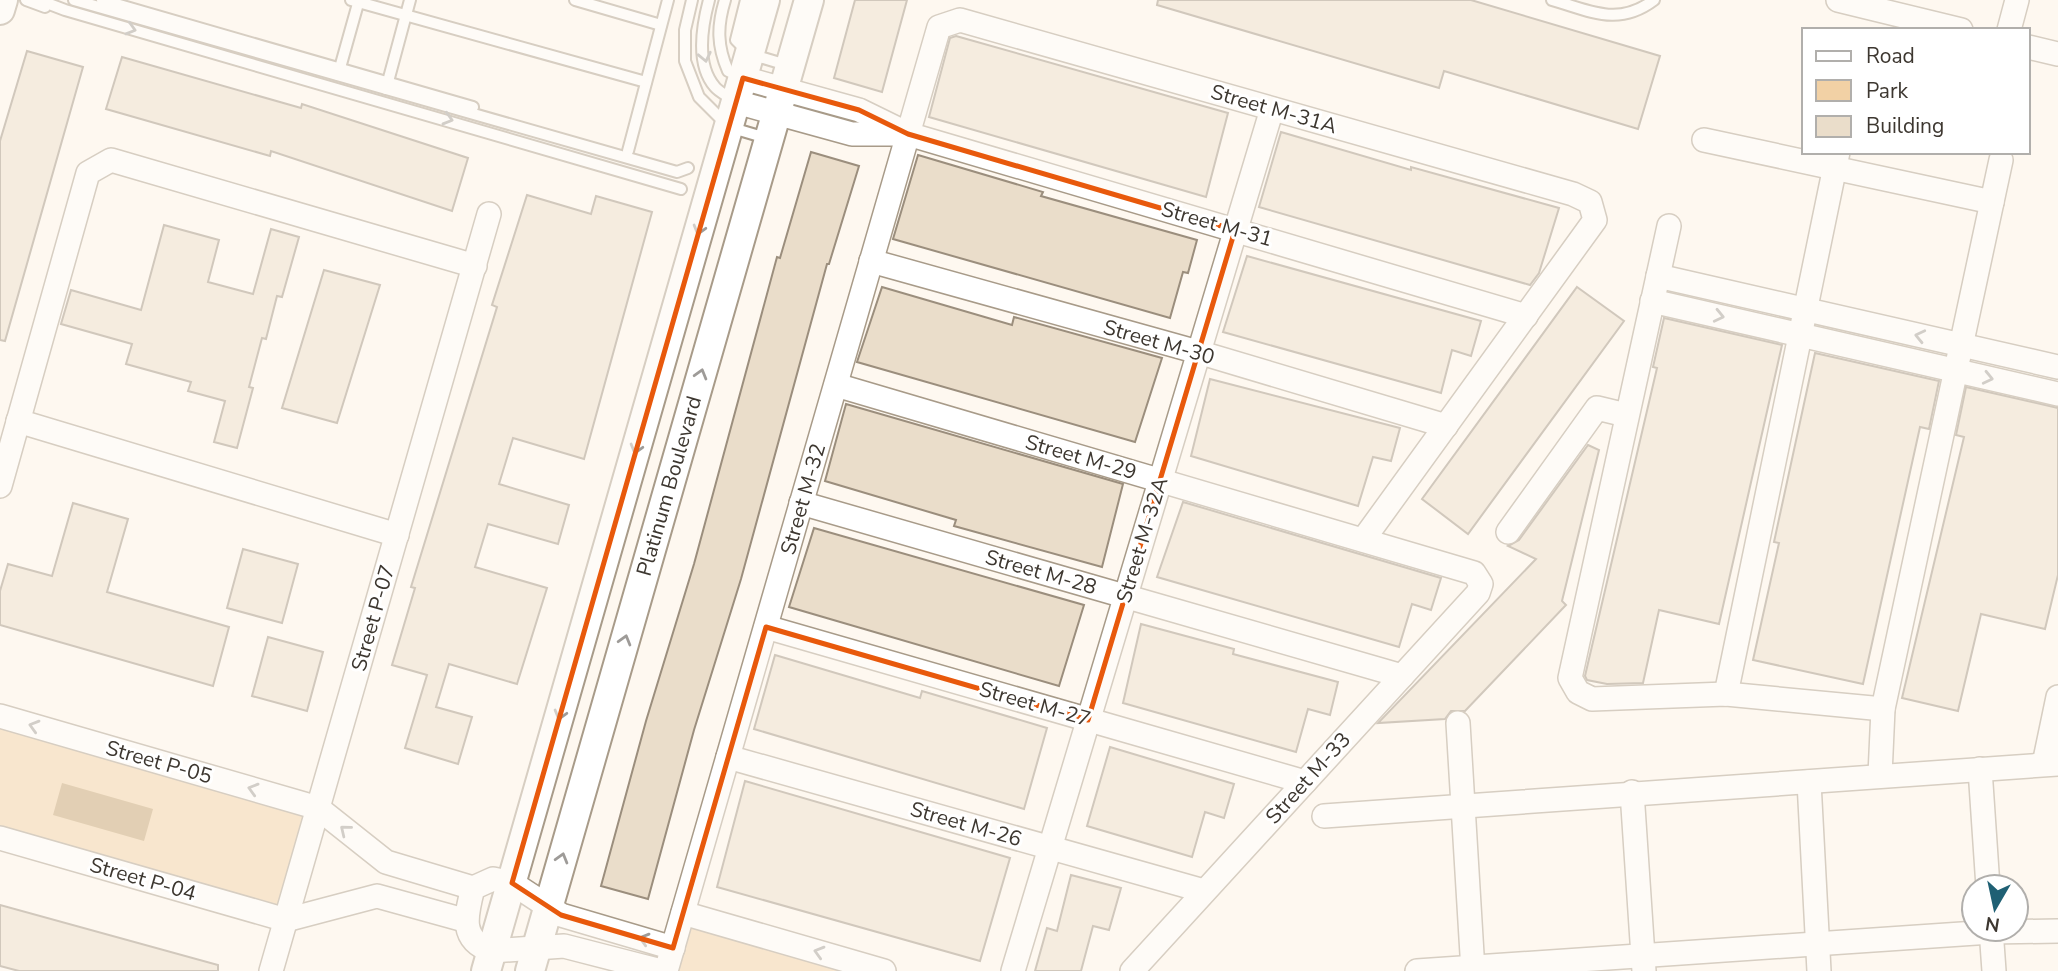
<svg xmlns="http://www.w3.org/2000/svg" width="2058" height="971" viewBox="0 0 2058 971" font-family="'Nunito Sans',sans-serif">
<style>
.green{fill:#f2d1a5}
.water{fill:#c19d6a}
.building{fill:#eaddca;stroke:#9b8e7d;stroke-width:2}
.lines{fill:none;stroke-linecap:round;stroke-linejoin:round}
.service-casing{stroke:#a89b89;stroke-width:14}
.minor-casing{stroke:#a89b89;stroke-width:26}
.tertiary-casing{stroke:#a89b89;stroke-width:32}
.service{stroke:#fff;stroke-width:10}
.minor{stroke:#fff;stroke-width:23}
.tertiary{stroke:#fff;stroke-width:28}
.oneway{stroke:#9e9b98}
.marked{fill:none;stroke:#e8590c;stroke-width:5;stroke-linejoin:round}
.labels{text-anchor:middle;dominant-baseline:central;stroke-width:6;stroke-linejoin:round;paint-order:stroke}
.street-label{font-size:21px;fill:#3d3730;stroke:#fff}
</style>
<rect width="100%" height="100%" fill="#fef8f0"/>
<g class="green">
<path d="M 0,716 L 318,808 L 286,920 L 0,838 Z"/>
<path d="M 683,913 L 884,971 L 666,971 Z"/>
</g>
<path class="water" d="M 62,783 L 153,809 L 144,841 L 53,815 Z"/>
<g class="building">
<path d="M 855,0 L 907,0 L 882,92 L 834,78 Z"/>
<path d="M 1158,0 L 1471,0 L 1660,56 L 1638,129 L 1444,71 L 1439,88 L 1157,5 Z"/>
<path d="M 956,36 L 1228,113 L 1206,197 L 929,117 L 950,38 Z"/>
<path d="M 27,51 L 83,67 L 5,341 L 0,340 L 0,141 Z"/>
<path d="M 122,57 L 301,108 L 302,104 L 468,158 L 452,211 L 271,151 L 270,156 L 106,109 Z"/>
<path d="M 1281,132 L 1411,170 L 1411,167 L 1559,208 L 1539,273 L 1530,285 L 1259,207 Z"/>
<path d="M 811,152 L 859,166 L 829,264 L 827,264 L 741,579 L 694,730 L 648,899 L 601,886 L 646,721 L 694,564 L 777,257 L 780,258 Z"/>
<path d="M 918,155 L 1043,192 L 1041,196 L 1197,240 L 1188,273 L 1183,272 L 1170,318 L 893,239 Z"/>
<path d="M 527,195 L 591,214 L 596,196 L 652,212 L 584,459 L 513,438 L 499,484 L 569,505 L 558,544 L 488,524 L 475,567 L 547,588 L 517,684 L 449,664 L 436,707 L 472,717 L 458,764 L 405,748 L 427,675 L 392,665 L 415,588 L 411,587 L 497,307 L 492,305 Z"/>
<path d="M 164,225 L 219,240 L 208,282 L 253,294 L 271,229 L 299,237 L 282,297 L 277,296 L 266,339 L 262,338 L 249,387 L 253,388 L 237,448 L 214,442 L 225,401 L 188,391 L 191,382 L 126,364 L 132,344 L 61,324 L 71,290 L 141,310 Z"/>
<path d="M 1247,256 L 1481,321 L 1471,356 L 1452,350 L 1441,393 L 1223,332 Z"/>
<path d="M 324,270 L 380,285 L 337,423 L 282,408 Z"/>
<path d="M 882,287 L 1012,325 L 1014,317 L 1162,358 L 1135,442 L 857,362 Z"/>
<path d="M 1577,287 L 1624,321 L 1468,534 L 1422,499 Z"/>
<path d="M 1664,318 L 1782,345 L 1719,624 L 1659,610 L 1643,683 L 1607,684 L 1587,680 L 1585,676 L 1657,368 L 1653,367 Z"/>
<path d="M 1815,353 L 1939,381 L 1929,429 L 1920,427 L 1863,684 L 1753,660 L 1779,543 L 1774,542 Z"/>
<path d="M 1210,379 L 1400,428 L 1391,461 L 1373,457 L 1358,506 L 1191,456 Z"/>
<path d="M 1966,387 L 2058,408 L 2058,575 L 2045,629 L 1981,614 L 1958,711 L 1902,698 L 1964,437 L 1956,435 Z"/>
<path d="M 846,404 L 1123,484 L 1102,567 L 954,526 L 956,520 L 825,481 Z"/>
<path d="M 1588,445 L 1599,450 L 1562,601 L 1566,605 L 1465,711 L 1451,711 L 1445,719 L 1378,723 L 1536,559 L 1508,546 L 1519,540 Z"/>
<path d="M 1183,502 L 1441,578 L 1431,610 L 1412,604 L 1399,647 L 1157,577 Z"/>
<path d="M 73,503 L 128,519 L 107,592 L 229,627 L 213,686 L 0,625 L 0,591 L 8,564 L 52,576 Z"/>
<path d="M 814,528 L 1084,605 L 1059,686 L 789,607 Z"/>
<path d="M 243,549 L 298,564 L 282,623 L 227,608 Z"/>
<path d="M 1141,624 L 1234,649 L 1233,654 L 1338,682 L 1330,715 L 1308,709 L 1296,752 L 1123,703 Z"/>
<path d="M 268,637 L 323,652 L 307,711 L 252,696 Z"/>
<path d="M 775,655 L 920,698 L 922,691 L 1047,728 L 1024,809 L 754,729 Z"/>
<path d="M 1110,747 L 1234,784 L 1224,818 L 1205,812 L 1192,857 L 1087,826 Z"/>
<path d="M 745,781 L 1010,858 L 980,961 L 717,887 Z"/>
<path d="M 1071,875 L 1121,888 L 1109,930 L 1093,926 L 1081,971 L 1035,971 L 1047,928 L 1057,931 Z"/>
<path d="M 0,905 L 218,965 L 218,971 L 19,971 L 0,966 Z"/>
</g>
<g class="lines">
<g class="service-casing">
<g id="service">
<path d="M 26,0 L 45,7"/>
<path d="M 39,0 L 65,10 L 681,189"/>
<path d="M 74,0 L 677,172 L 688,168"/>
<path d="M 102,0 L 473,107"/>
<path d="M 351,0 L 646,82"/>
<path d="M 575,0 L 661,25"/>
<path d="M 692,0 L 685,30 L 685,61 L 699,97 L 729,127 L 766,138"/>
<path d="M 709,0 C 702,26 695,64 715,87 C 719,92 728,96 733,100"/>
<path d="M 725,0 C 717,26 717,46 728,71 L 741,77"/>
<path d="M 746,0 L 736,40 L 750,54 L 790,66"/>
<path d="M 1552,0 C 1591,11 1618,27 1654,0"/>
<path d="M 338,75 L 359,0"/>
<path d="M 386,89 L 410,0"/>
<path d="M 628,151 L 668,0"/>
</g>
</g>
<g class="minor-casing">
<g id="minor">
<path d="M 1838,0 L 1961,30"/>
<path d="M 2009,30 L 2017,0"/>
<path d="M 2028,47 L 2058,54"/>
<path d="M 743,78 L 859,110 L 908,134 L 1526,316"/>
<path d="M 736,102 L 852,134 L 901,134"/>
<path d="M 1704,140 L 1992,202"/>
<path d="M 1669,226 L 1570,678 L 1578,692 L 1592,699 L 1726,694 L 1883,709"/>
<path d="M 871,261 L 1198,352 L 1446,426"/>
<path d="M 1658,276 L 2058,367"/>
<path d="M 1652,301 L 2058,394"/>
<path d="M 836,385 L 1474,573 L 1481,584 L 1478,593 L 1132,971"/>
<path d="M 18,421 L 397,535"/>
<path d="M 0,486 L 88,173 L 111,160 L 475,266"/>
<path d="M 801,503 L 1402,676"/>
<path d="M 1508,532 L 1597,408 L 1626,415"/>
<path d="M 766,627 L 1305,782"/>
<path d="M 1726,694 L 1838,152"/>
<path d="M 0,716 L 318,808 L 386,862 L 473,888"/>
<path d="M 1458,723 L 1473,971"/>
<path d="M 728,757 L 1204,891"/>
<path d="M 2044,764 L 2058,697"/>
<path d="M 1980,769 L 1988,887"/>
<path d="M 1880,775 L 1883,709 L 2001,160"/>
<path d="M 1809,782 L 1819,971"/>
<path d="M 1632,792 L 1644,971"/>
<path d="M 1324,816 L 2058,764"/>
<path d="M 0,838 L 286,920 L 377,896 L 464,920"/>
<path d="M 683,913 L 884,971"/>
<path d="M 1991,929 L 1994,971"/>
<path d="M 271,971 L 489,214"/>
<path d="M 661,971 L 564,946 L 492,951 C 459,940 466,915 473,888 L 493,879 L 512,883 L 561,915 L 673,948"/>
<path d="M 666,971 L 939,27 L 960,20 L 1573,194 L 1590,202 L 1595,220 L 1363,540"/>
<path d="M 1013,971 L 1272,109"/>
<path d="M 1417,971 L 1991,932 L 2058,931"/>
</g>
</g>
<g class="tertiary-casing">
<g id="tertiary">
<path d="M 0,10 L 3,0"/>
<path d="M 486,971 L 765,0"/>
<path d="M 530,971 L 809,0"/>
</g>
</g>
<use href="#service" class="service"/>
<use href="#minor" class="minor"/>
<use href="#tertiary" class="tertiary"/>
</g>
<defs><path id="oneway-chevron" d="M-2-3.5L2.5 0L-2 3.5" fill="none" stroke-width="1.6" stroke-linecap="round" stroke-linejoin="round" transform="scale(1.75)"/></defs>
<g class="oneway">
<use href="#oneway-chevron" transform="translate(131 29) rotate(16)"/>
<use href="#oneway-chevron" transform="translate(705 57) rotate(78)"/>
<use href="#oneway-chevron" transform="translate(448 119) rotate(16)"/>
<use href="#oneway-chevron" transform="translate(699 230) rotate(106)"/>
<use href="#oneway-chevron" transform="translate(1719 316) rotate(13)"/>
<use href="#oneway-chevron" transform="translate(1920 336) rotate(-167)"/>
<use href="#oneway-chevron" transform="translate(701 374) rotate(-74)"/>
<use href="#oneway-chevron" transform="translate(1988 378) rotate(13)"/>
<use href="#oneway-chevron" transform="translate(636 449) rotate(106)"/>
<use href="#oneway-chevron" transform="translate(625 640) rotate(-74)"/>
<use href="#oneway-chevron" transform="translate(560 715) rotate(106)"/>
<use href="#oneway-chevron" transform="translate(34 726) rotate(-164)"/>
<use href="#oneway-chevron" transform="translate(253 789) rotate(-164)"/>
<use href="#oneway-chevron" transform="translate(345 830) rotate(-141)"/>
<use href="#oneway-chevron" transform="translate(562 858) rotate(-74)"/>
<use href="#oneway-chevron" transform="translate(644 939) rotate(-164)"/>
<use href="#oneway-chevron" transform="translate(819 952) rotate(-164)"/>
</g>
<path d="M0 0H2058V971H0ZM 743,78 L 859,110 L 908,134 L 1235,230 L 1088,720 L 766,627 L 673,948 L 561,915 L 512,883 Z" fill="#fef8f0" fill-opacity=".55" fill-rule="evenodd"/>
<path class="marked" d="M 743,78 L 859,110 L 908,134 L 1235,230 L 1088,720 L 766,627 L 673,948 L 561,915 L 512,883 Z"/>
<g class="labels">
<g class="street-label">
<text transform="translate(1274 109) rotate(16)">Street M-31A</text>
<text transform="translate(1217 224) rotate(16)">Street M-31</text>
<text transform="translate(1159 342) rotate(16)">Street M-30</text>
<text transform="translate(1081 457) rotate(16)">Street M-29</text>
<text transform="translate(669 486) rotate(-74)">Platinum Boulevard</text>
<text transform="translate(803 499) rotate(-74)">Street M-32</text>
<text transform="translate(1142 540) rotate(-73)">Street M-32A</text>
<text transform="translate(1041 572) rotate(16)">Street M-28</text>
<text transform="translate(373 618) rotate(-74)">Street P-07</text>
<text transform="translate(1035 704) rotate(16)">Street M-27</text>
<text transform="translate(159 762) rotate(16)">Street P-05</text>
<text transform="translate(1308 778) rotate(-48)">Street M-33</text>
<text transform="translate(966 824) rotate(16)">Street M-26</text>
<text transform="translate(143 879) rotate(16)">Street P-04</text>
</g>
</g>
<rect x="1802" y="28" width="228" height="126" fill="#ffffff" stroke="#b1afac" stroke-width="2"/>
<rect x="1816" y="51" width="35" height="10" fill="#ffffff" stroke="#b1afac" stroke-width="2"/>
<text x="1866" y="63" font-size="21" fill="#3d3730">Road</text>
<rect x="1816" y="80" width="35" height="21" fill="#f2d1a5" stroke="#b1afac" stroke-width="2"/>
<text x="1866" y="98" font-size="21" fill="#3d3730">Park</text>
<rect x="1816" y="116" width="35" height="21" fill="#eaddca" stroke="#b1afac" stroke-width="2"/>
<text x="1866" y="133" font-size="21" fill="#3d3730">Building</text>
<g transform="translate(1995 908) rotate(189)"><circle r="33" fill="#ffffff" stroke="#b1afac" stroke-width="2"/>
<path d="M0-5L12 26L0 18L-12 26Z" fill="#1f6074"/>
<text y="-10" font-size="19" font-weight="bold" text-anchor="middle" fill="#3d3730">N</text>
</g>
</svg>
